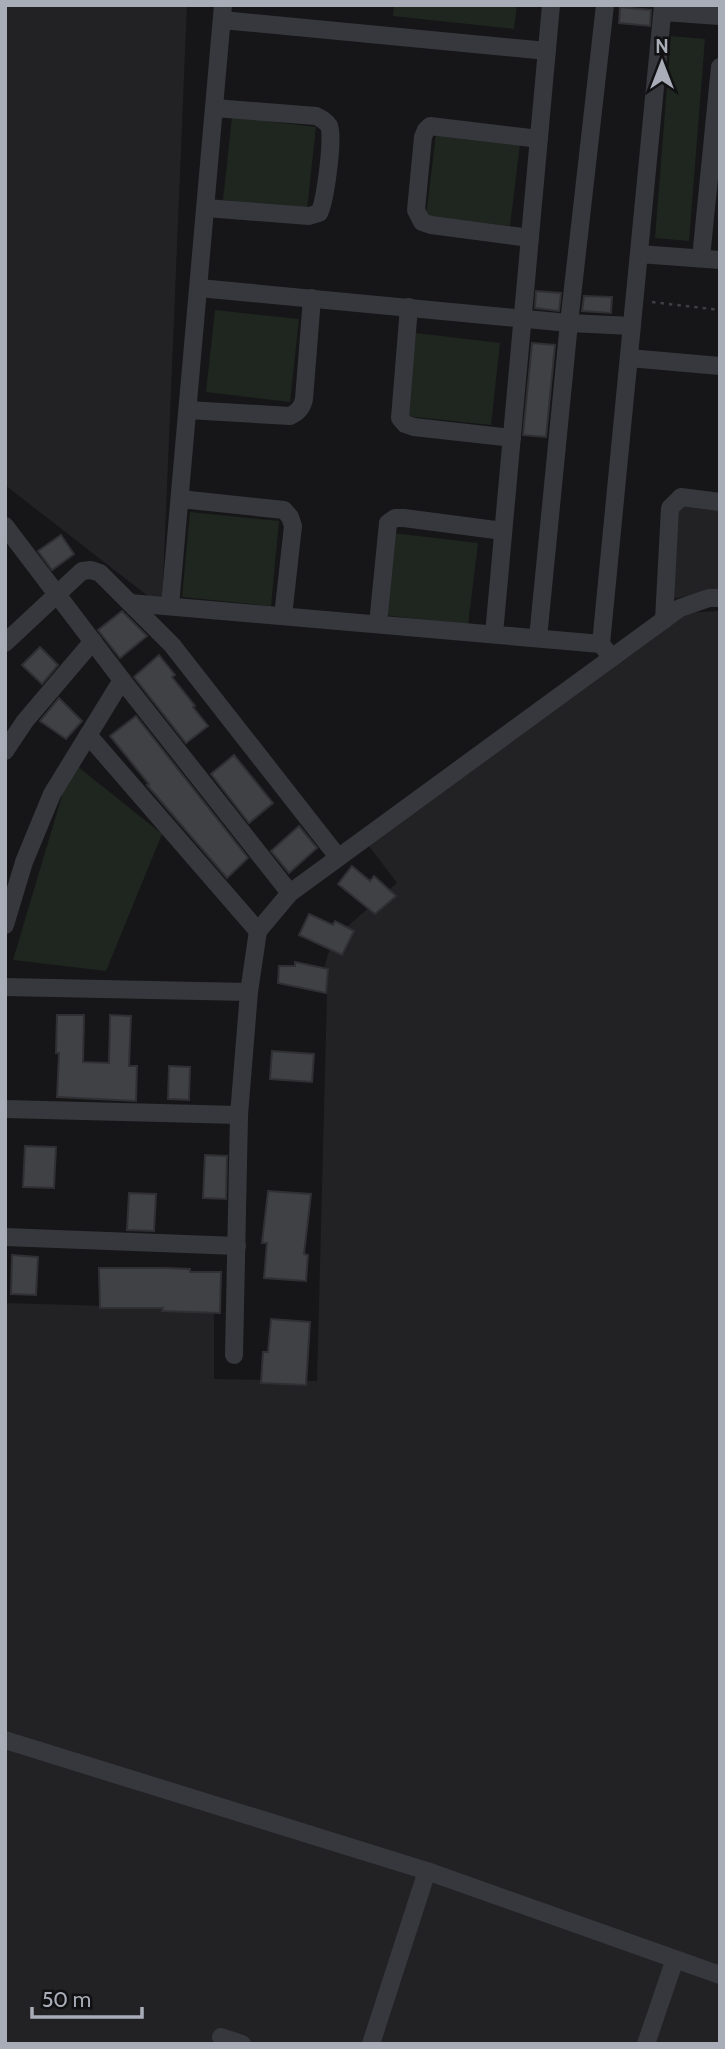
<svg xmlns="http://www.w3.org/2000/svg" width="725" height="2049" viewBox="0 0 725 2049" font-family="Cabin,sans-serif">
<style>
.built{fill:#222225}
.green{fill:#1e261f}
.building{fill:#404145;stroke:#303034;stroke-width:2}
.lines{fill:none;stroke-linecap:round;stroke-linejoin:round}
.path{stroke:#3d3f44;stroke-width:2.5;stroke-dasharray:3.5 5;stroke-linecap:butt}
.minor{stroke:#37383d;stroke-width:18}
</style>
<rect width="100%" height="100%" fill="#161618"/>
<g class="built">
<path d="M 5,5 L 187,5 L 162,607 L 5,485 Z"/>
<path d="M 667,500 L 720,503 L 720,592 L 660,600 Z"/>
<path d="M 720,611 L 720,2044 L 5,2044 L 5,1303 L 214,1309 L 214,1379 L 317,1381 L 327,995 L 325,965 L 329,951 L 340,933 L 397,883 L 359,833 L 664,614 Z"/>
</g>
<g class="green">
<path d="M 394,5 L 517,5 L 514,29 L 393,16 Z"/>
<path d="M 671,36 L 705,39 L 689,241 L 655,238 Z"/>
<path d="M 232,117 L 316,127 L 307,209 L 223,200 Z"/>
<path d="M 436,134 L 520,144 L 510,226 L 426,216 Z"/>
<path d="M 215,310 L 299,319 L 290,402 L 206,392 Z"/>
<path d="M 416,333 L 500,343 L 491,425 L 406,416 Z"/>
<path d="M 190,512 L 279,521 L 271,606 L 182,597 Z"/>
<path d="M 393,533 L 478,543 L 468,625 L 384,615 Z"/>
<path d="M 72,762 L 162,834 L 106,971 L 13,960 Z"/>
</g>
<g class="building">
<path d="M 620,7 L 651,10 L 650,26 L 619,23 Z"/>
<path d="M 536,291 L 561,293 L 559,311 L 535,308 Z"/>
<path d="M 584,296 L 612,297 L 611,313 L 582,311 Z"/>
<path d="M 532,343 L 555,345 L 546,437 L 523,435 Z"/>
<path d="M 61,535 L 74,554 L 52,570 L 38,551 Z"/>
<path d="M 122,611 L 147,636 L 120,658 L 98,630 Z"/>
<path d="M 40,647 L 58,665 L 42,684 L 22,665 Z"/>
<path d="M 159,655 L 175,675 L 172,677 L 195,706 L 193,707 L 208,726 L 186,743 L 134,677 Z"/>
<path d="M 59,698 L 82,721 L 66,739 L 40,721 Z"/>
<path d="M 136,716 L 248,858 L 227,878 L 147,785 L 149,784 L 110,736 Z"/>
<path d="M 234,755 L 273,803 L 249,823 L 211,774 Z"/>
<path d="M 299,826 L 317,848 L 289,873 L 271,851 Z"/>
<path d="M 352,866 L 370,881 L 374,876 L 396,896 L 375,914 L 338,884 Z"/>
<path d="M 309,914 L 333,925 L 335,921 L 354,931 L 342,955 L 299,935 Z"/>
<path d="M 295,962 L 328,969 L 326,993 L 278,983 L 279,966 L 295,966 Z"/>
<path d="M 57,1015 L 84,1015 L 83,1062 L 109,1063 L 110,1015 L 131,1016 L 129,1066 L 137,1066 L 136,1101 L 57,1097 L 59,1053 L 56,1053 Z"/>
<path d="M 272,1051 L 314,1054 L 312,1082 L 270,1079 Z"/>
<path d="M 169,1066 L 190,1067 L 189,1100 L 168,1099 Z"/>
<path d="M 25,1146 L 56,1147 L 54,1188 L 23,1187 Z"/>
<path d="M 205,1155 L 227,1156 L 226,1199 L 203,1198 Z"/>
<path d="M 268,1191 L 311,1194 L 304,1254 L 308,1255 L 306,1281 L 264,1278 L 267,1243 L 262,1243 Z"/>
<path d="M 129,1193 L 156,1194 L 154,1231 L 127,1230 Z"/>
<path d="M 12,1255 L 38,1257 L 36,1295 L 11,1294 Z"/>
<path d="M 99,1268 L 165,1268 L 190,1269 L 190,1272 L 221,1272 L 220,1313 L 162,1311 L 163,1308 L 100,1308 Z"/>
<path d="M 271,1319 L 310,1322 L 306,1385 L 261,1383 L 263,1352 L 268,1352 Z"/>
</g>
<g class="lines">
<path class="path" d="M 652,302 L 720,310"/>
<g class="minor">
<path d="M 663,12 L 720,16"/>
<path d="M 222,20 L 547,51"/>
<path d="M 206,208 L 309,216 L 319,213 C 325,203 334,137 329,126 C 326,121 322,119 316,116 L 214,108"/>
<path d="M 530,238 L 431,225 L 422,222 L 416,210 L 423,137 L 426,130 L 430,126 L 539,139"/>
<path d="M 639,254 L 720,260"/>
<path d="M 701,258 L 720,67"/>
<path d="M 199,288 L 569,323 L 632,326"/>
<path d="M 409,307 L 400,418 L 405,424 L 414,427 L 512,438"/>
<path d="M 629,358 L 720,366"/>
<path d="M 188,410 L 290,416 C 298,412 302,408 304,399 L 312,298"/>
<path d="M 180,499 L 284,510 L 290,517 L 293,526 L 283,616"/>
<path d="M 5,526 L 122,680"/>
<path d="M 130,603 L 601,644"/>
<path d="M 170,606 L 223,5"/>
<path d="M 664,620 L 670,508 L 681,497 L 720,502"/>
<path d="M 378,624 L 388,523 L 395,518 L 404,518 L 503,531"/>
<path d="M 494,634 L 551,5"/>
<path d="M 538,638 L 569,323 L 605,5"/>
<path d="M 5,643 L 82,571 L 91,570 L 100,573 L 172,645 L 338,857"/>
<path d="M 612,658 L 601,644 L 663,5"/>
<path d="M 88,735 L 258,931"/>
<path d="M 5,751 L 25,721 L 93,641"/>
<path d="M 5,925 L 24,862 L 52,794 L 122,680 L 290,893"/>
<path d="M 5,987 L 249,992"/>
<path d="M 5,1109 L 239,1115"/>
<path d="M 5,1237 L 237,1246"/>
<path d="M 234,1355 L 239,1115 L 249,992 L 258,931 L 290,893 L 680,608 L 709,598 L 720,598"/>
<path d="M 5,1740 L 427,1871 L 371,2044"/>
<path d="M 427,1871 L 720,1975"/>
<path d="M 221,2037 L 242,2044"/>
<path d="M 646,2044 L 675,1959"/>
</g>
</g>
<rect width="725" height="2049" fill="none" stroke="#a8adb8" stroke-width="14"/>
<g transform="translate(662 63)" stroke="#111113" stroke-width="5" paint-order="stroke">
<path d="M0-5L12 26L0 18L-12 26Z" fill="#a8adb8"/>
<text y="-10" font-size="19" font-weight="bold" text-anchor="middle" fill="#a8adb8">N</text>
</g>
<path d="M32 2007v10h110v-10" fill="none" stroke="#a8adb8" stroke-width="3.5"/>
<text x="42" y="2007" font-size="21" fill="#a8adb8" stroke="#111113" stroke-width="5" paint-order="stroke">50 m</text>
</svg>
